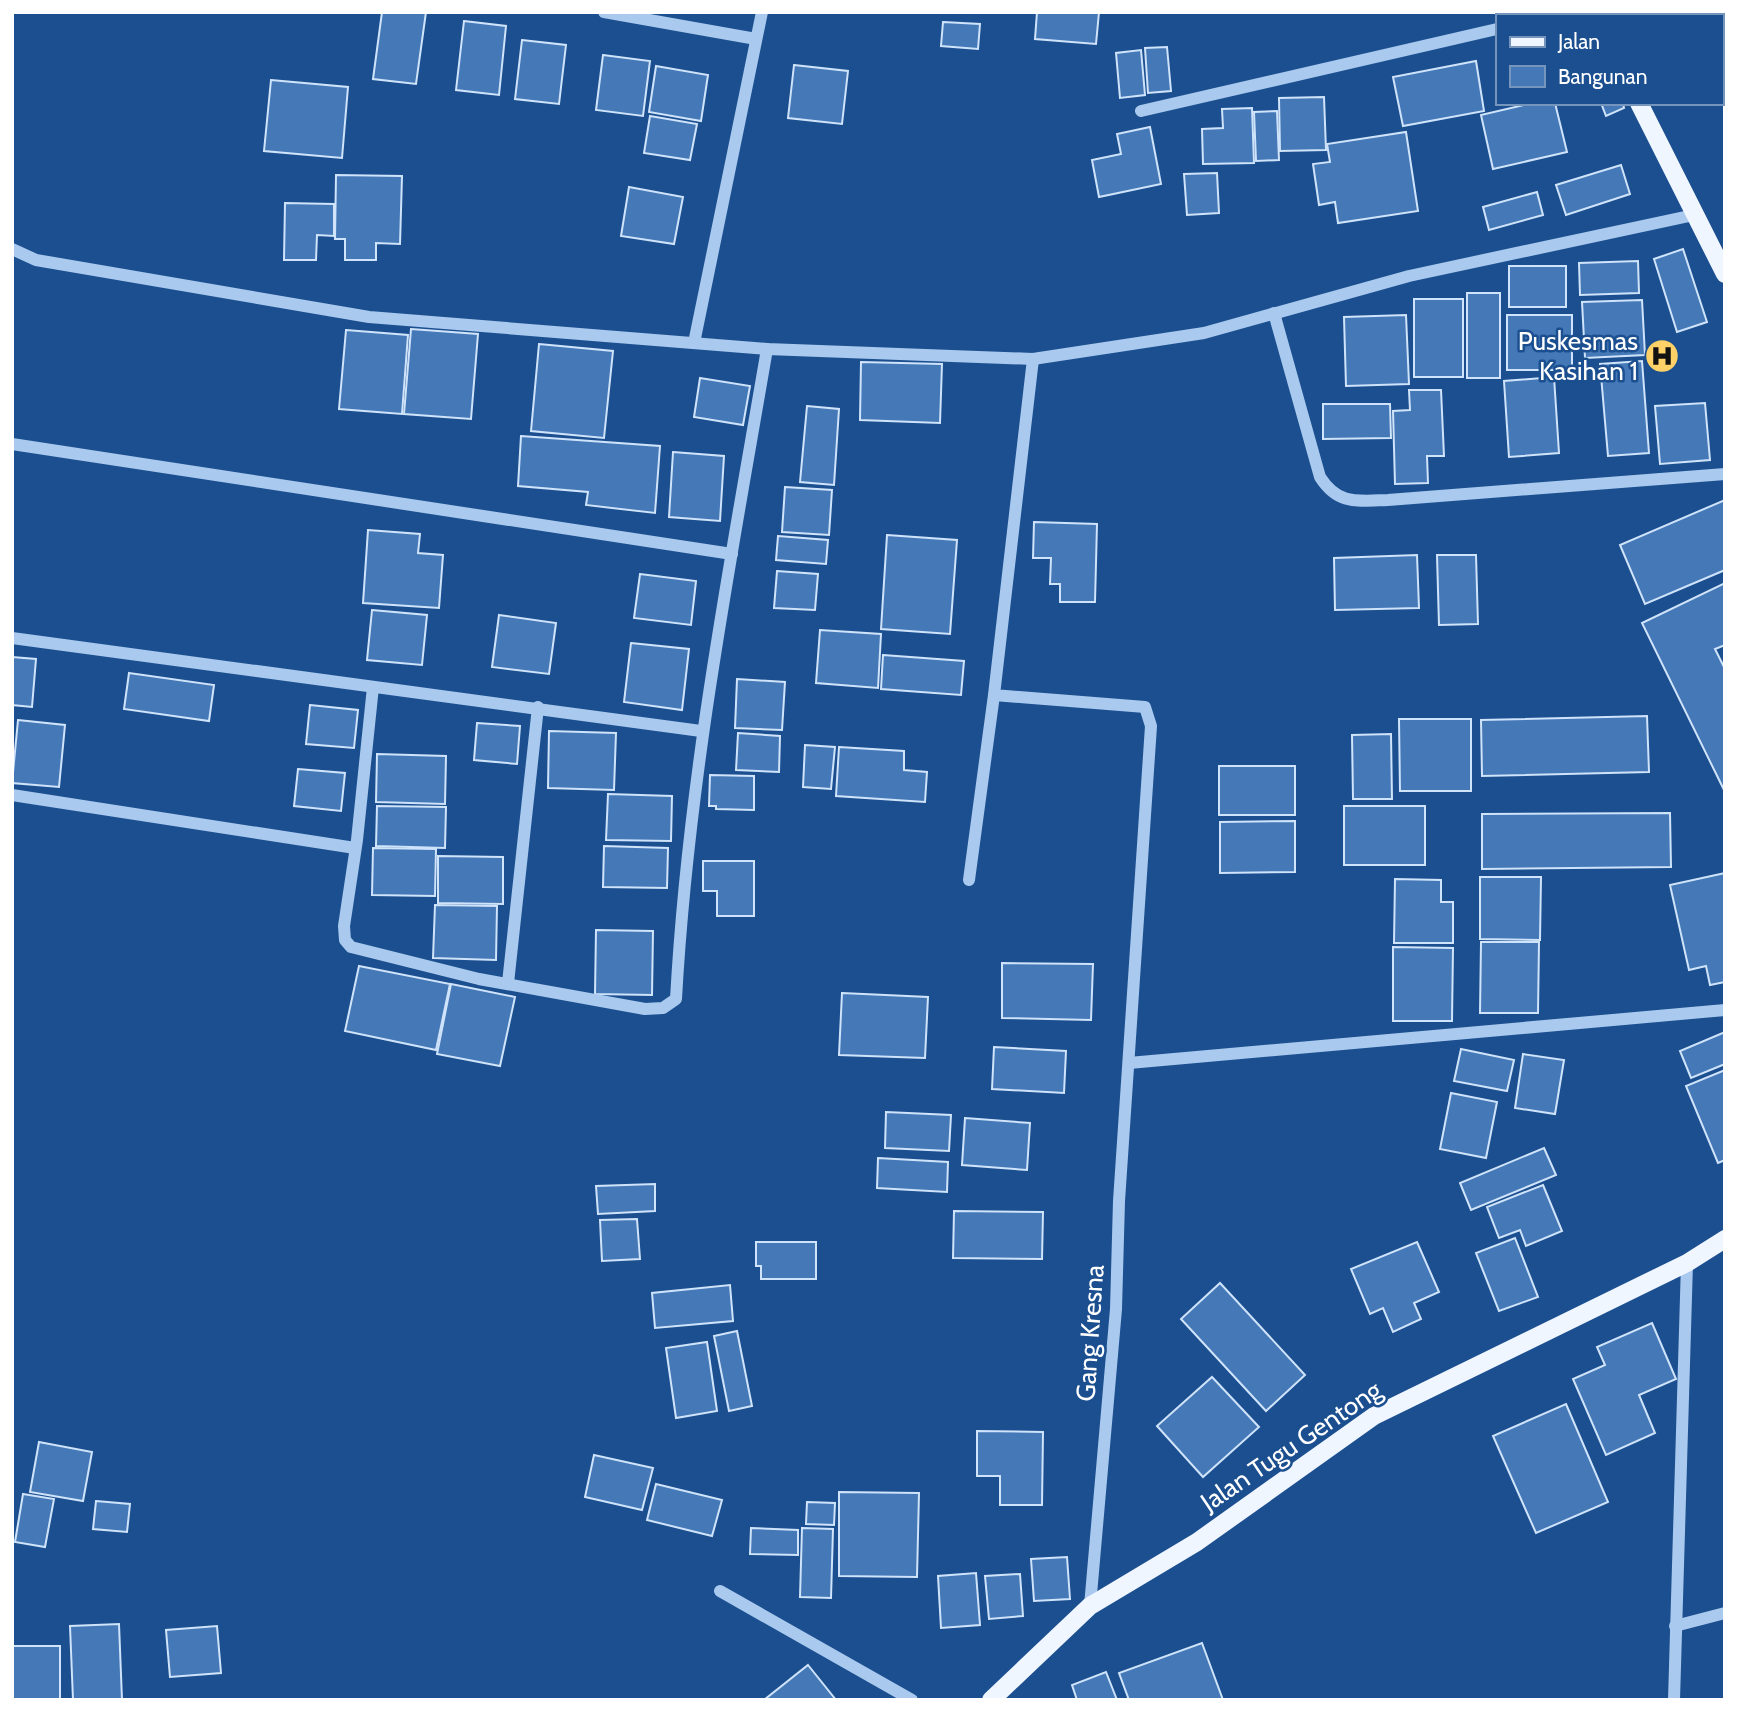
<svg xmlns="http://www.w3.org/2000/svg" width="1737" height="1712" viewBox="0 0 1737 1712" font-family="Cabin,sans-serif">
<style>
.building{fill:#4478b7;stroke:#cfe3fa;stroke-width:2}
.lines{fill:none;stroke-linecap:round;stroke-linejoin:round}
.minor{stroke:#a9c9ee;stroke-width:12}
.major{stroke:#f0f6ff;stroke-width:18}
.labels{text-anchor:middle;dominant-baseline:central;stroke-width:5;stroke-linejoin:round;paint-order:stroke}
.poi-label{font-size:26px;fill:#fff;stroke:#1b4f8f;text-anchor:end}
.street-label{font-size:26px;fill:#fff;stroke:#1b4f8f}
</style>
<rect width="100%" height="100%" fill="#1b4f8f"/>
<g class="building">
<path d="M 382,12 L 426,12 L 416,84 L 373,79 Z"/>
<path d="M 1037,12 L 1099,12 L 1096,44 L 1035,39 Z"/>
<path d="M 464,21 L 506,26 L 499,95 L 456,90 Z"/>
<path d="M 943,22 L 980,24 L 978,49 L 941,46 Z"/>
<path d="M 522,40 L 566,45 L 559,104 L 515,99 Z"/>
<path d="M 1167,47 L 1171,91 L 1148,93 L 1145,48 Z"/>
<path d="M 1141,50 L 1145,95 L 1120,98 L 1116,53 Z"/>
<path d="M 603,55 L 650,61 L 643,116 L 596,110 Z"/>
<path d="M 1476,61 L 1484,111 L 1403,126 L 1393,77 Z"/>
<path d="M 794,65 L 848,71 L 842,124 L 788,118 Z"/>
<path d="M 656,66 L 708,75 L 701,121 L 649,112 Z"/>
<path d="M 271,80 L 348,87 L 342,158 L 264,151 Z"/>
<path d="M 1324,97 L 1326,150 L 1280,151 L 1279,98 Z"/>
<path d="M 1532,103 L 1555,103 L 1567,152 L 1493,169 L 1481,115 Z"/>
<path d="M 1601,103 L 1623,103 L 1624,108 L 1606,116 Z"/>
<path d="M 1252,108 L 1254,163 L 1203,164 L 1202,129 L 1223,128 L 1222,109 Z"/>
<path d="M 1277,111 L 1279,160 L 1256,161 L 1254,112 Z"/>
<path d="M 650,116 L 697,124 L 690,160 L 644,153 Z"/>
<path d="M 1150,127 L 1161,184 L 1099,197 L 1092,160 L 1121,154 L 1117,134 Z"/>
<path d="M 1406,132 L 1418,211 L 1338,223 L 1335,202 L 1319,205 L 1313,164 L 1330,162 L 1327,144 Z"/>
<path d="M 1621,165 L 1630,194 L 1566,215 L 1556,185 Z"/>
<path d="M 1217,173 L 1219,213 L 1187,215 L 1184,174 Z"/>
<path d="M 336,175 L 402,176 L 400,244 L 376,243 L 376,260 L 345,260 L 345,239 L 335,239 Z"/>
<path d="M 629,187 L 683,197 L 674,244 L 621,236 Z"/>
<path d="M 1537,192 L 1543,215 L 1489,230 L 1483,207 Z"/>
<path d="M 285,203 L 334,204 L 334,236 L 317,235 L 316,260 L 284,260 Z"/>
<path d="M 1683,249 L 1707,322 L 1677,332 L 1654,259 Z"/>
<path d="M 1638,261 L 1639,293 L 1580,295 L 1579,263 Z"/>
<rect x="1509" y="266" width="57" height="41"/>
<rect x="1467" y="293" width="33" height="85"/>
<rect x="1414" y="299" width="49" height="78"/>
<path d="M 1642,300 L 1645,355 L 1585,358 L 1582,302 Z"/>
<path d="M 1406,315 L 1409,384 L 1346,386 L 1344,317 Z"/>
<rect x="1507" y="315" width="65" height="55"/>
<path d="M 411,329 L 478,334 L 471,419 L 404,414 Z"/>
<path d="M 346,330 L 408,335 L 402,414 L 339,409 Z"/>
<path d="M 539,344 L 613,351 L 604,438 L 531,431 Z"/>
<path d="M 1642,361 L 1649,453 L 1608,456 L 1600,364 Z"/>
<path d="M 861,362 L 942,364 L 940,423 L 860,420 Z"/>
<path d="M 1554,377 L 1559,453 L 1509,457 L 1504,381 Z"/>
<path d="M 700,378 L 750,386 L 743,425 L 694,417 Z"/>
<path d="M 1409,390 L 1441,390 L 1444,456 L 1427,456 L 1428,483 L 1395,484 L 1393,411 L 1410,410 Z"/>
<path d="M 1705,403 L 1710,460 L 1660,464 L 1655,406 Z"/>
<path d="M 1323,404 L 1390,404 L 1391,438 L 1323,439 Z"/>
<path d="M 807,406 L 839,409 L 834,485 L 800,482 Z"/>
<path d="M 521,436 L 660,446 L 655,513 L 586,505 L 588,492 L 518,486 Z"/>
<path d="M 673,452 L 724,456 L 720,521 L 669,517 Z"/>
<path d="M 785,487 L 832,490 L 829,535 L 782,532 Z"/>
<path d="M 1725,500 L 1725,570 L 1645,604 L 1620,545 Z"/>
<path d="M 1034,522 L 1097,524 L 1095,602 L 1060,602 L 1060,584 L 1050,584 L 1051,558 L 1033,558 Z"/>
<path d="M 368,530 L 420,534 L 418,553 L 443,555 L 439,608 L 363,603 Z"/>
<path d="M 887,535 L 957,540 L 950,634 L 881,629 Z"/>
<path d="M 778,536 L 828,540 L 826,564 L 776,560 Z"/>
<path d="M 1417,555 L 1419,608 L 1335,610 L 1334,558 Z"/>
<path d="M 1437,555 L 1476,555 L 1478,624 L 1439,625 Z"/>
<path d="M 777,571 L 818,574 L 815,610 L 774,608 Z"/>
<path d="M 640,574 L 696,581 L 691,625 L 634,618 Z"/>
<path d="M 1725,583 L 1725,645 L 1715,649 L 1725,669 L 1725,792 L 1642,623 Z"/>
<path d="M 372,610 L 427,615 L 422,665 L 367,660 Z"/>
<path d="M 499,615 L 556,623 L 549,674 L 492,667 Z"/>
<path d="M 820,630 L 881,634 L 878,688 L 816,683 Z"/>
<path d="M 631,643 L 689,649 L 682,710 L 624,702 Z"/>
<path d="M 883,655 L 964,661 L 961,695 L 881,689 Z"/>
<path d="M 12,657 L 36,659 L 32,707 L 12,705 Z"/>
<path d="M 129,673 L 214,685 L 209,721 L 124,709 Z"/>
<path d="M 737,679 L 785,682 L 782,730 L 735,728 Z"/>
<path d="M 310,705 L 358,710 L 354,748 L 306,744 Z"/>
<path d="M 1647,716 L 1649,772 L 1482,776 L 1481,720 Z"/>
<path d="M 1399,719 L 1471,719 L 1471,791 L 1400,791 Z"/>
<path d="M 18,720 L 65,725 L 59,787 L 12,783 Z"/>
<path d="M 477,723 L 520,726 L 517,764 L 474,760 Z"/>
<path d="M 549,731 L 616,733 L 614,790 L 548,788 Z"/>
<path d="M 738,733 L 780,736 L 779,772 L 736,770 Z"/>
<path d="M 1391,734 L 1392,799 L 1353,799 L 1352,735 Z"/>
<path d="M 805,745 L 835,747 L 831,789 L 803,787 Z"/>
<path d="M 839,747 L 904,751 L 904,770 L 927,772 L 925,802 L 836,796 Z"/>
<path d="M 377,754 L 446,756 L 445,804 L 376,802 Z"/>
<rect x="1219" y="766" width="76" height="49"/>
<path d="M 298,769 L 345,773 L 341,811 L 294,806 Z"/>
<path d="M 710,775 L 754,776 L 754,810 L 716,809 L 716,806 L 709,806 Z"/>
<path d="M 608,794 L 672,796 L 671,841 L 606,840 Z"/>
<path d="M 377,806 L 446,807 L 445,848 L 376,846 Z"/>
<rect x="1344" y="806" width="81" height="59"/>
<path d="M 1670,813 L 1671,867 L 1482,869 L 1482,814 Z"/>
<path d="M 1295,821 L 1295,872 L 1220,873 L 1220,822 Z"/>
<path d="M 604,846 L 668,848 L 667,888 L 603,887 Z"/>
<path d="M 373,848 L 436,849 L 435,896 L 372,895 Z"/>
<path d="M 438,856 L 503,857 L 503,904 L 438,903 Z"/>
<path d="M 703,861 L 754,861 L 754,916 L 717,916 L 717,891 L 703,891 Z"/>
<path d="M 1725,873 L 1725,982 L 1710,985 L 1706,966 L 1689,970 L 1670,885 Z"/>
<path d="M 1480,877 L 1541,877 L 1540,940 L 1480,939 Z"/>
<path d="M 1395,879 L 1441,880 L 1441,902 L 1453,902 L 1453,943 L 1394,943 Z"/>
<path d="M 435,905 L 497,906 L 496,960 L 433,958 Z"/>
<path d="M 596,930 L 653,931 L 652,995 L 595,994 Z"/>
<path d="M 1481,942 L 1539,942 L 1538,1013 L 1480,1013 Z"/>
<path d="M 1393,947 L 1453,948 L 1452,1021 L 1393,1021 Z"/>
<path d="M 1002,963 L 1093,964 L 1091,1020 L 1002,1018 Z"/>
<path d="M 359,966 L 450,984 L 436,1050 L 345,1031 Z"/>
<path d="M 451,984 L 515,997 L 500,1066 L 437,1054 Z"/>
<path d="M 842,993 L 928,997 L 925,1058 L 839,1055 Z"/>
<path d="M 1725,1032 L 1725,1064 L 1691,1078 L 1680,1051 Z"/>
<path d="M 994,1047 L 1066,1051 L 1064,1093 L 992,1089 Z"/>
<path d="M 1461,1049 L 1514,1060 L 1507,1091 L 1454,1081 Z"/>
<path d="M 1523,1054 L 1564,1060 L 1555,1114 L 1515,1108 Z"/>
<path d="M 1725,1070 L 1725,1160 L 1718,1163 L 1686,1086 Z"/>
<path d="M 1451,1093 L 1497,1102 L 1486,1158 L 1440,1149 Z"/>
<path d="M 886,1112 L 951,1115 L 949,1151 L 885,1148 Z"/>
<path d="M 965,1118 L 1030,1123 L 1027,1170 L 962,1165 Z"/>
<path d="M 1544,1148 L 1556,1175 L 1471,1210 L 1460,1183 Z"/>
<path d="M 878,1158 L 948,1162 L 947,1192 L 877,1188 Z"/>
<path d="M 655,1184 L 655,1211 L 598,1214 L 596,1186 Z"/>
<path d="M 1543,1185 L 1562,1231 L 1526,1246 L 1520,1230 L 1499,1238 L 1487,1207 Z"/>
<path d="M 954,1211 L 1043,1212 L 1042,1259 L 953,1258 Z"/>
<path d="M 637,1219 L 640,1259 L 602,1261 L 600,1220 Z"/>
<path d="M 1515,1238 L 1538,1297 L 1499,1311 L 1476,1253 Z"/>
<path d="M 756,1242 L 816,1242 L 816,1279 L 761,1279 L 761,1266 L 756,1266 Z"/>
<path d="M 1417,1242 L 1439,1292 L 1414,1303 L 1421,1319 L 1393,1332 L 1383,1308 L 1370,1314 L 1351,1269 Z"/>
<path d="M 1220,1283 L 1305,1375 L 1266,1411 L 1181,1319 Z"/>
<path d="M 730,1285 L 733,1321 L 655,1328 L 652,1293 Z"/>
<path d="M 1652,1323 L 1676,1379 L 1639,1395 L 1655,1433 L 1606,1455 L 1573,1379 L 1605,1365 L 1597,1347 Z"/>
<path d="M 737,1331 L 752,1406 L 729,1411 L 714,1336 Z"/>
<path d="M 707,1342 L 717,1411 L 676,1418 L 666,1348 Z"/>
<path d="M 1212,1377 L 1259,1427 L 1203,1477 L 1157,1426 Z"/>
<path d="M 1566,1404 L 1608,1502 L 1536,1533 L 1493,1436 Z"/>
<path d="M 977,1431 L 1043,1432 L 1042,1505 L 1000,1505 L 1000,1476 L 977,1476 Z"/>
<path d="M 39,1442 L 92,1452 L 83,1501 L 30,1492 Z"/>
<path d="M 594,1455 L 653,1468 L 642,1510 L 585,1497 Z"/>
<path d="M 656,1484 L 722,1500 L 712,1536 L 647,1520 Z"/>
<path d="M 839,1492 L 919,1493 L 917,1577 L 839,1576 Z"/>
<path d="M 23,1494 L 54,1499 L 45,1547 L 15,1542 Z"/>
<path d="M 96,1501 L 130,1504 L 127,1532 L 93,1529 Z"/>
<path d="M 807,1502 L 835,1503 L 834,1525 L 806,1524 Z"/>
<path d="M 751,1528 L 798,1530 L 798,1555 L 750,1554 Z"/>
<path d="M 802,1528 L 833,1529 L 831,1598 L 800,1597 Z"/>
<path d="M 1067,1557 L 1070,1599 L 1034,1601 L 1031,1559 Z"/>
<path d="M 976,1573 L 980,1625 L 941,1628 L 938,1576 Z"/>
<path d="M 1020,1574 L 1023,1616 L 989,1619 L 985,1576 Z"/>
<path d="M 119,1624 L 122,1700 L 73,1700 L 70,1626 Z"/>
<path d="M 217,1626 L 221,1673 L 170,1677 L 166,1630 Z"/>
<path d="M 1202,1643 L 1223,1700 L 1129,1700 L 1119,1673 Z"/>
<rect x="12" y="1646" width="48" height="54"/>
<path d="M 808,1665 L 836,1700 L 764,1700 Z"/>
<path d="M 1106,1672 L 1117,1700 L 1077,1700 L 1072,1685 Z"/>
</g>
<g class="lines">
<g class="minor">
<path d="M 604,12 L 756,39"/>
<path d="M 1559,16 L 1577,12"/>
<path d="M 1141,111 L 1497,29"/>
<path d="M 12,249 L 36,260 L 369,317 L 767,349 L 1033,359 L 1204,333 L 1409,276 L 1694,215"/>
<path d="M 1274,313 L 1320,477 C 1338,505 1356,501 1388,500 L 1725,474"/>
<path d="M 694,343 L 762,12"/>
<path d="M 1033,359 L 994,695 L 1145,707 L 1151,726 L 1119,1201 L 1116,1309 L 1090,1606"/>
<path d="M 12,444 L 732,554"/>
<path d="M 12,638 L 701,731"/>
<path d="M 373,687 L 357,840 L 344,926 L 345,940 L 351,947 L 479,979 L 645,1009 L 663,1008 L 676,999 C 688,780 730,565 767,349"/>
<path d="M 12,795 L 355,848"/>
<path d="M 969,880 L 994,695"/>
<path d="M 508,983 L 538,707"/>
<path d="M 1129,1063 L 1725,1010"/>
<path d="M 720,1591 L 912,1700"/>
<path d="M 1675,1626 L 1725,1613"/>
<path d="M 1674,1700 L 1687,1263"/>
</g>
<g class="major">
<path d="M 1594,12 L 1596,16"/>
<path d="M 1639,103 L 1725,274"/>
<path d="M 991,1700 L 1090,1606 L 1197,1542 L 1374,1416 L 1687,1263 L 1725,1239"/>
</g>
</g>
<defs>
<g id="hospital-disc" transform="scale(1.75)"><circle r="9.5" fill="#ffd166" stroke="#1b4f8f"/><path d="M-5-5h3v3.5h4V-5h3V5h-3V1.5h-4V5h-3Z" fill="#111"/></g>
</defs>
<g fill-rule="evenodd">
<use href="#hospital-disc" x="1662" y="356"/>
</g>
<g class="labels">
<g class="poi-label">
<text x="1638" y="341">Puskesmas<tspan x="1638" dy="30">Kasihan 1</tspan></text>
</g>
<g class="street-label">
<text transform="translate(1090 1333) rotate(-86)">Gang Kresna</text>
<text transform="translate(1291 1446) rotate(-34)">Jalan Tugu Gentong</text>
</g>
</g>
<rect width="1737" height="1712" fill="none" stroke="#ffffff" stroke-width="28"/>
<rect x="1496" y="14" width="228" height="91" fill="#1b4f8f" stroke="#7695bc" stroke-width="2"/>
<rect x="1510" y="37" width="35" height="10" fill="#f0f6ff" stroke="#7695bc" stroke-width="2"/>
<text x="1558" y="49" font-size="21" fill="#ffffff">Jalan</text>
<rect x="1510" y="66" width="35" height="21" fill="#4478b7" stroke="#7695bc" stroke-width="2"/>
<text x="1558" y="84" font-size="21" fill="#ffffff">Bangunan</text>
</svg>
